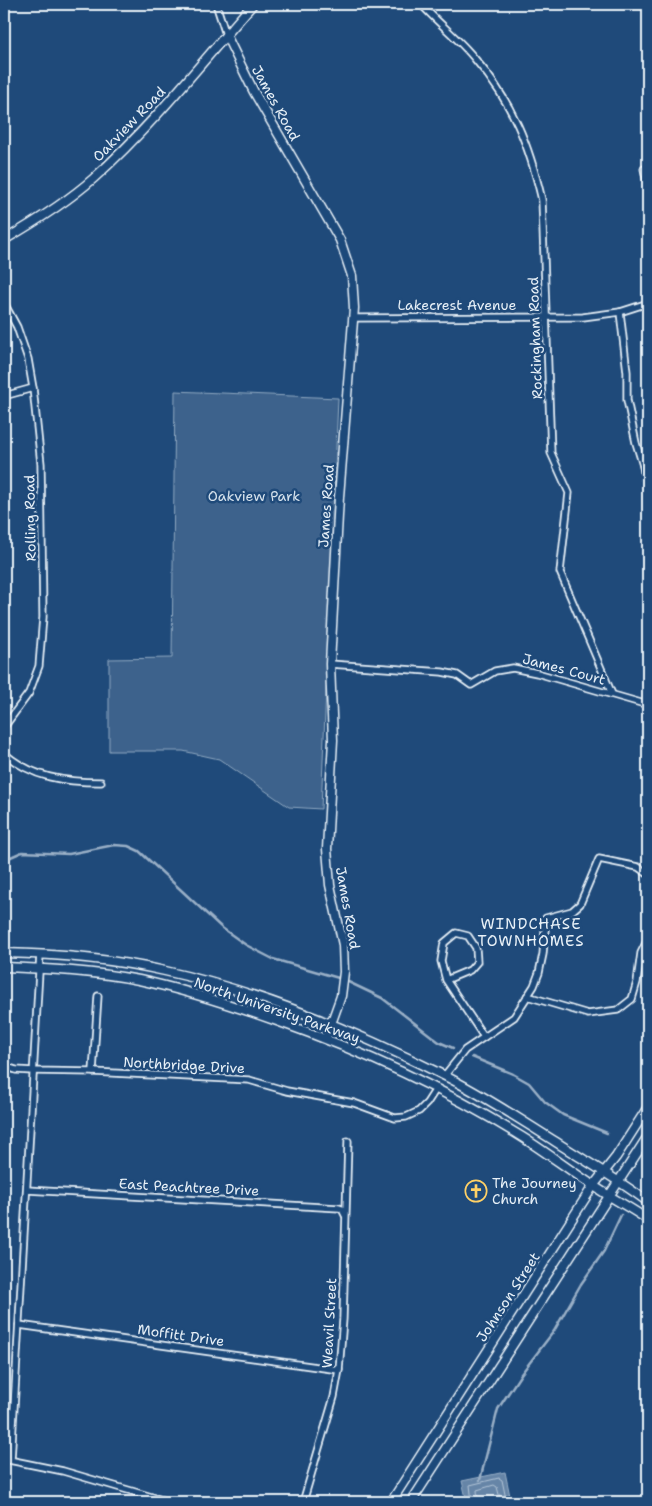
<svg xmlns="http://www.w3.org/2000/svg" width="652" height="1506" viewBox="0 0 652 1506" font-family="'Shantell Sans',sans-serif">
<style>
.green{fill:#3c628c;stroke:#92aac2}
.water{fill:#6685a7;stroke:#9ab0c7}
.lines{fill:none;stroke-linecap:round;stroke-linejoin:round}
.shore{stroke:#b4c6d8;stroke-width:1}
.stream{stroke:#9ab0c7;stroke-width:2.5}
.street-casing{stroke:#e8f1f8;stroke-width:9}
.secondary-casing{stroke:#e8f1f8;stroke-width:11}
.street{stroke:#1f4a7a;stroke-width:5.5}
.secondary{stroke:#1f4a7a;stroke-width:8}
.labels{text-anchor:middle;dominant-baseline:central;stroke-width:5;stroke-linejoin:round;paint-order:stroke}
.street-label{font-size:14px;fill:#e8f1f8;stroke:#1f4a7a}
.park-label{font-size:14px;fill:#d7e3ed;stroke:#1f4a7a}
.poi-label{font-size:14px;fill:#e8f1f8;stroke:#1f4a7a;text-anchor:start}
.neighbourhood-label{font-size:15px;letter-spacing:1px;fill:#e8f1f8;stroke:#1f4a7a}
</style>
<rect width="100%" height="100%" fill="#1f4a7a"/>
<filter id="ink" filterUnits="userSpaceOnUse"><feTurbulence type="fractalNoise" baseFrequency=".02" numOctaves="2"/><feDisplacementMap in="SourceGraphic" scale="10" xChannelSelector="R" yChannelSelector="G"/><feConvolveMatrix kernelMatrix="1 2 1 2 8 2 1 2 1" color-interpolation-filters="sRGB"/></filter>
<g filter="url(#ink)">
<path class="green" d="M 175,391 L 338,398 L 321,809 L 289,807 L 219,759 L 183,751 L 109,751 L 109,659 L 172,658 Z"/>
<path class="water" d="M 505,1472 L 510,1496 L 523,1498 L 529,1502 L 467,1502 L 462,1481 Z"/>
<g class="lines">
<g class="shore">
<path d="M 472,1502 L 470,1485 L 499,1478 L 502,1480 L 506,1499 L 515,1502"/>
<path d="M 478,1502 L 477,1490 L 494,1485 L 497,1487 L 501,1502"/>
</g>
<g class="stream">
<path d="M 645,322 L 648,328"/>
<path d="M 4,860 L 22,852 L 69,854 L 114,845 L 128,846 L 139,851 L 222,928 L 246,945 L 273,959 L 342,979 L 382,998 L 439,1042 L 453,1048"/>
<path d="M 472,1057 L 513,1074 L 529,1083 L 545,1102 L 563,1115 L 607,1133"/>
<path d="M 644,1178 L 648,1173"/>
<path d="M 480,1480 L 498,1409 L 521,1374 L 554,1331 L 581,1284 L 604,1251 L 621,1215"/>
</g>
<g class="street-casing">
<g id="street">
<path d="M 216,4 L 226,35"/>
<path d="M 421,4 C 438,23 459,39 475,59 C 513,103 529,145 542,200 L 551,453 L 569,493 L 560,572 L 612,694"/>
<path d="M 644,169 L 648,186"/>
<path d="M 4,303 L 17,327 L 28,359 L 33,388 L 41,464 L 43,617 L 39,666 L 29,693 L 4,727"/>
<path d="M 620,312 L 627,372 L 627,400 L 636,443 L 643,466 L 648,466"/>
<path d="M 353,318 L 583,317 L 620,312 L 648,303"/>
<path d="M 4,396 L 33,388"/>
<path d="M 643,466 L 648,497"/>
<path d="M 330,664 L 442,672 L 457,675 L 471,685 L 495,671 L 513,668 L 537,673 L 648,705"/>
<path d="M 4,753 C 32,778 65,782 101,782"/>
<path d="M 446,980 L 470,970 L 477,962 L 476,948 L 468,936 L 456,933 L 444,943 L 441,961 L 446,980 L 484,1037"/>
<path d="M 527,996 L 588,1014 L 618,1010 L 632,999 L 637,982 L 641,953 L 648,939"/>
<path d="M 4,1066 L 16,1070 L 33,1071 L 93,1072 L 249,1080 L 287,1091 L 354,1103 L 395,1118 L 406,1117 L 419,1111 L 427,1103 L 436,1089"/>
<path d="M 93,1072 L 98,996"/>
<path d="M 445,1075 L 465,1050 L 514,1017 L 534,986 L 539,973 L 543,954 L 546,918 L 572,911 L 580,904 L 599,859 L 638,867 L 648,874"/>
<path d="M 27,1190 L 339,1208 L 342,1209 L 345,1215"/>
<path d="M 19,1325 L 339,1370"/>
<path d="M 4,1459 L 63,1471 L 169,1502"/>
<path d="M 11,1460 L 40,954"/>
<path d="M 303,1502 L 334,1397 L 339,1370 L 343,1319 L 348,1141"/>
</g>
</g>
<g class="secondary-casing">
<g id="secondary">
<path d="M 226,35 L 254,92 L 340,240 L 352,276 L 354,308 L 339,497 L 330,664 L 333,740 L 327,849 L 330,885 L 343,945 L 344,972 L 341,996 L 326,1038"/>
<path d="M 4,240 C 35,222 67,202 94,178 C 153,125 201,63 253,4"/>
<path d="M 4,953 C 58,954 112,959 165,971 C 261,992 355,1031 443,1075 C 482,1094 519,1119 556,1142 C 587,1162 619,1180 648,1202"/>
<path d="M 4,967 C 49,969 95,971 139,980 C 186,990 232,1005 277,1021 C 362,1051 445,1089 522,1137 C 546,1152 568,1169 591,1184 C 609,1197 630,1207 648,1220"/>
<path d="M 391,1502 L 593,1186 L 616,1157 L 648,1107"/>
<path d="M 411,1502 L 648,1136"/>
</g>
</g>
<use href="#street" class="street"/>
<use href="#secondary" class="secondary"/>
</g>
</g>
<defs>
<g id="church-ring" transform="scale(1.125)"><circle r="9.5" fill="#1f4a7a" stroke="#ffd166" stroke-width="1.5"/><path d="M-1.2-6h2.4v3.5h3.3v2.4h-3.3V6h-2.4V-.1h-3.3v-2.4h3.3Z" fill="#ffd166"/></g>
</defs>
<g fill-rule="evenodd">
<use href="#church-ring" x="476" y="1191"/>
</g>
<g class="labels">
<g class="street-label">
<text transform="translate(276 103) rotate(61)">James Road</text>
<text transform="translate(129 124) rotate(-46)">Oakview Road</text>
<text x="457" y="305">Lakecrest Avenue</text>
<text transform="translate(535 338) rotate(-92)">Rockingham Road</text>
<text transform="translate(326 506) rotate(-86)">James Road</text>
<text transform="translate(30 518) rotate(-91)">Rolling Road</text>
<text transform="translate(564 669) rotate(15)">James Court</text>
<text transform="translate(348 908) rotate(80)">James Road</text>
<text transform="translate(277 1010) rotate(19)">North University Parkway</text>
<text transform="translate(184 1065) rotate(3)">Northbridge Drive</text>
<text transform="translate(189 1187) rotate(3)">East Peachtree Drive</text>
<text transform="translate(508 1297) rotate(-57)">Johnson Street</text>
<text transform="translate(329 1323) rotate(-87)">Weavil Street</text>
<text transform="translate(181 1335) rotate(8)">Moffitt Drive</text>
</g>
<g class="park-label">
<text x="254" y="496">Oakview Park</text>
</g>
<g class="poi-label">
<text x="492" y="1183">The Journey<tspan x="492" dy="16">Church</tspan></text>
</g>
<g class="neighbourhood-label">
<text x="531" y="924">WINDCHASE<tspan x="531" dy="17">TOWNHOMES</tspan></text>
</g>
</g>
<rect width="652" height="1506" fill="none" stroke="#1f4a7a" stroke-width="20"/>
<rect x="10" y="10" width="632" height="1486" fill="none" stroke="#e8f1f8" stroke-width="2" filter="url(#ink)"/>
</svg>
